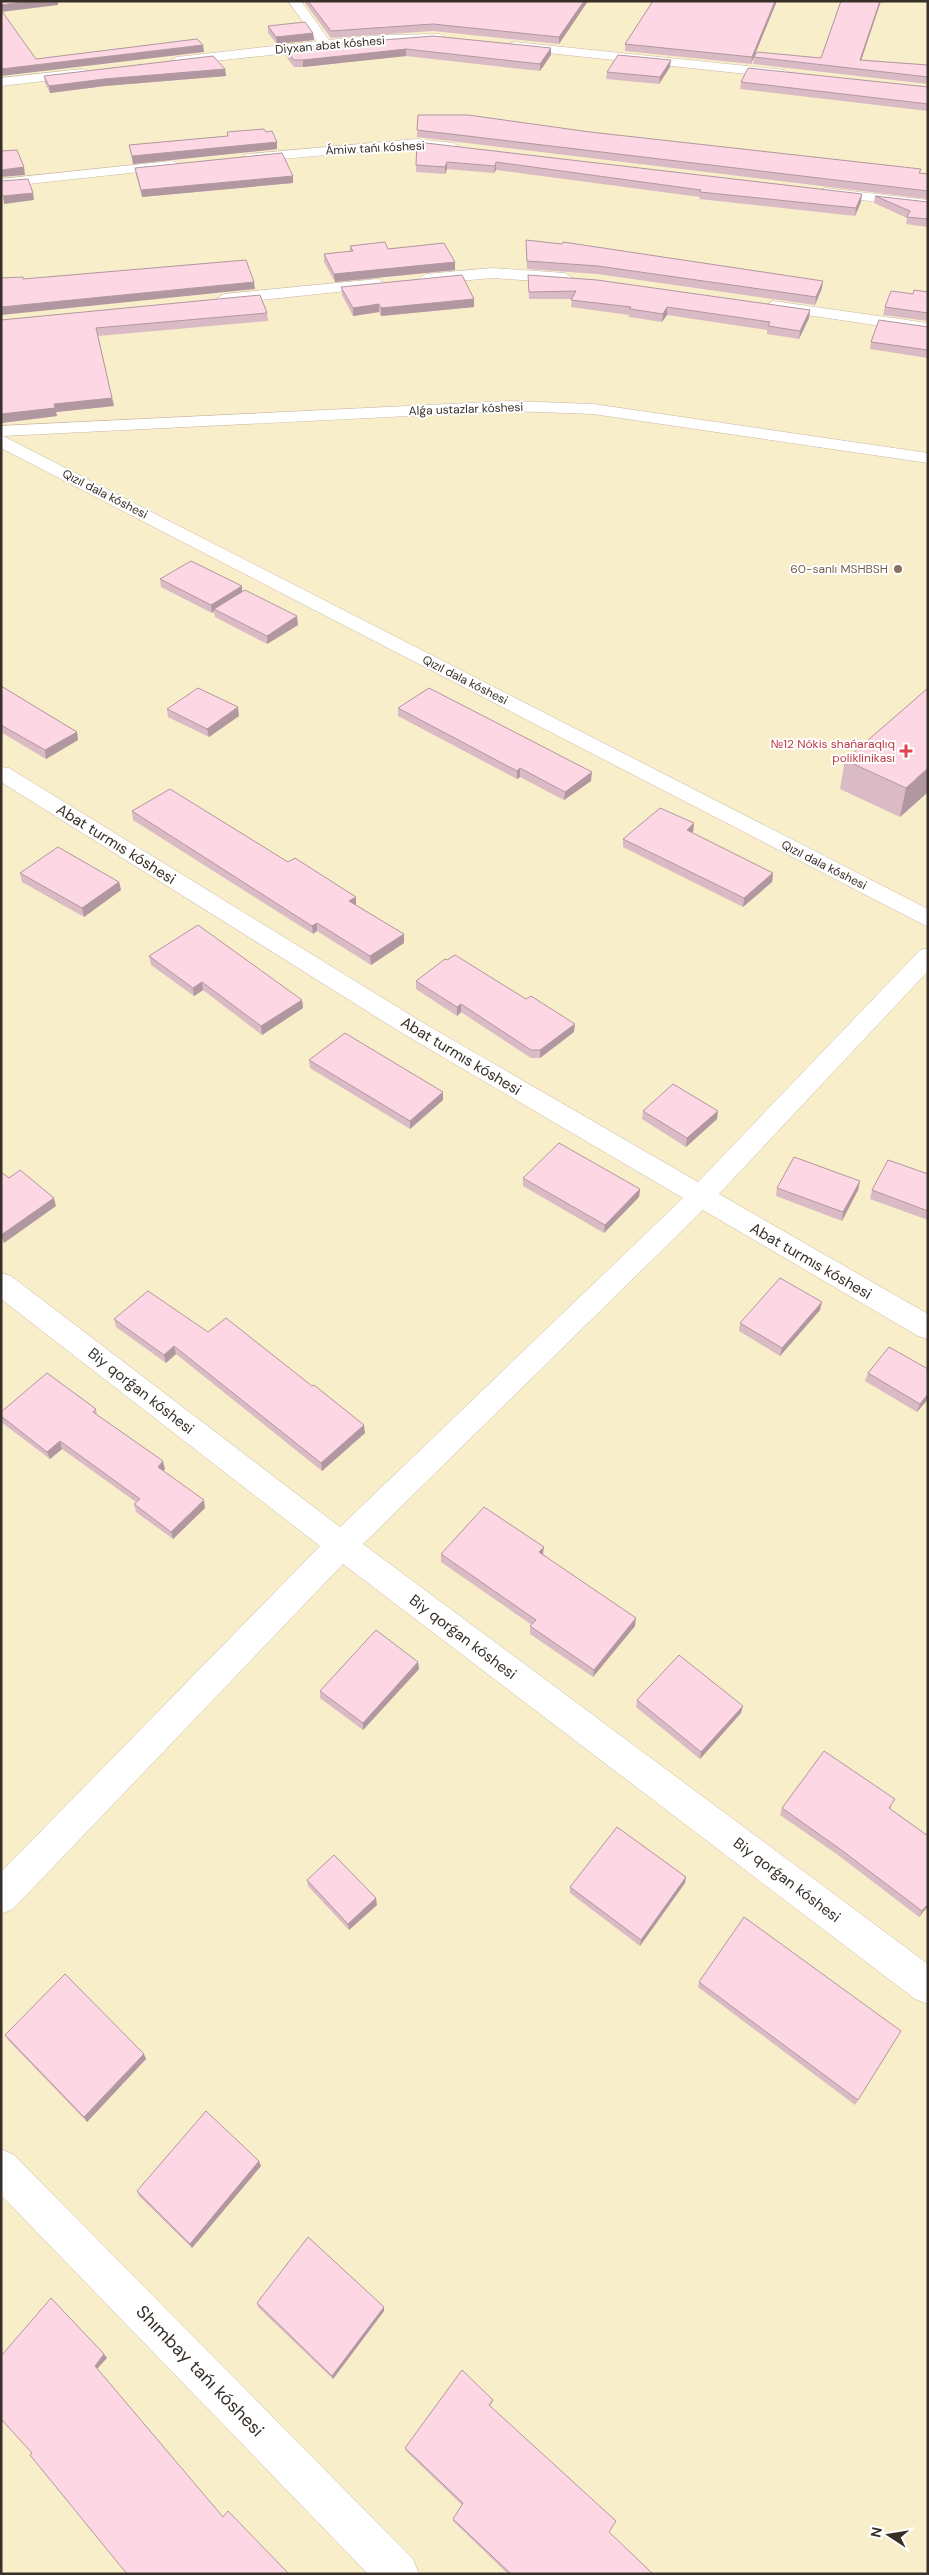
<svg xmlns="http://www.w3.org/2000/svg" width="929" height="2575" viewBox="0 0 929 2575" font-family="'DM Sans',sans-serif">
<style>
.sand{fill:#f8eec9}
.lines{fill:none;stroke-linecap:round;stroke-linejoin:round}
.street-casing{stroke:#cbb7a5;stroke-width:1}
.street{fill:#fff;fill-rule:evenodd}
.wall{fill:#dabac4}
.shaded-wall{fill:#b197a0}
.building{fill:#fdd8e4;stroke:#b197a0}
.education-dot{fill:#8d6e63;stroke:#fff;stroke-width:2}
.health-dot{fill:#e0444e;stroke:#fff;stroke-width:2}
.labels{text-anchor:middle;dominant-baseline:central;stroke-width:4;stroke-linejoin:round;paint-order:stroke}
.far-street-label{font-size:12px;fill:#372f28;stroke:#fff}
.far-education-label{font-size:12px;fill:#785e54;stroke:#fff;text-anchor:end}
.far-health-label{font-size:12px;fill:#be3a42;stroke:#fff;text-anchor:end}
.street-label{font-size:15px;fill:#372f28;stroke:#fff}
.near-street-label{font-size:18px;fill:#372f28;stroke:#fff}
</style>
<rect width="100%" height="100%" fill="#fff6ef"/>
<rect class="sand" x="1" y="1" width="927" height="2573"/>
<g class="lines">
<g class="street-casing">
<g id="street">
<path d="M 288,1 L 301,1 L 329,40 L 383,35 L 440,34 L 446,38 L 440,42 L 383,43 L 177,65 L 170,61 L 177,57 L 317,41 Z"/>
<path d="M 515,42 L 785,70 L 792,74 L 785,78 L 510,49 L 509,46 L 510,43 Z"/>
<path d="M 82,69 L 87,70 L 89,73 L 87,76 L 1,86 L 1,78 Z"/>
<path d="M 417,139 L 453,143 L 460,147 L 453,151 L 417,147 L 247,162 L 240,158 L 247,154 Z"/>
<path d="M 171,161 L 176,162 L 178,165 L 176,168 L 1,187 L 1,179 Z"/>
<path d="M 825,188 L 928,200 L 928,208 L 820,195 L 818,192 Z"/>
<path d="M 492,268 L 565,273 L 573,278 L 565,283 L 492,278 L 426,284 L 418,279 L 426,274 Z"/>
<path d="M 378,279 L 386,284 L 384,287 L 224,304 L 216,299 L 224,294 Z"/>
<path d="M 773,301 L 928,323 L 928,333 L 767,309 L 765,306 Z"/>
<path d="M 511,401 L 593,404 L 928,453 L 928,463 L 593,414 L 511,411 L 3,436 L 928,909 L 928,927 L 1,448 L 1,426 Z"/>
<path d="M 1,767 L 9,768 L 420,1021 L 698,1182 L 920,950 L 928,948 L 928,971 L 719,1194 L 928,1314 L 928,1339 L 918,1336 L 703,1210 L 363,1544 L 928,1964 L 928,2004 L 915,1999 L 343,1564 L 13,1909 L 1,1914 L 1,1872 L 320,1546 L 1,1299 L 1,1273 L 11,1276 L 340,1527 L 683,1198 L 402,1033 L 1,782 Z"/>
<path d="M 1,2149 L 14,2155 L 413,2559 L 419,2574 L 368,2574 L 1,2195 Z"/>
</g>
</g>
<use href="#street" class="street"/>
</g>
<g class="wall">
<path d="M 305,1 L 588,1 L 559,44 L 433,31 L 331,38 L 305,3 Z"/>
<path d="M 653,1 L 777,1 L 754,56 L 821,58 L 841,1 L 881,1 L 861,60 L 928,65 L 928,84 L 753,64 L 754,57 L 751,64 L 625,51 L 625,44 Z"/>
<path d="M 268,26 L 313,33 L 314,40 L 277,44 L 268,33 Z"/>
<path d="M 433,36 L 551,55 L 540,71 L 406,56 L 303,67 L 294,67 L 285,55 L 284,48 Z"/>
<path d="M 670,67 L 659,84 L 606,79 L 607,72 Z"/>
<path d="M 225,69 L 226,76 L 105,86 L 50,93 L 45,83 L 44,76 Z"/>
<path d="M 741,82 L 928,87 L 928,111 L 740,89 Z"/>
<path d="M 418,115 L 590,132 L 928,174 L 928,199 L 417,137 Z"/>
<path d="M 227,132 L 266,132 L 277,149 L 133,164 L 129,145 L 227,136 Z"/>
<path d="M 417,142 L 861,202 L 855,216 L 699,199 L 700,197 L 496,170 L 494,173 L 447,169 L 445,174 L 416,172 Z"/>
<path d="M 135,168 L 293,176 L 293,183 L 142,197 L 136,175 Z"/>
<path d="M 875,196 L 928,202 L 928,227 L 906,224 L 907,218 L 874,203 Z"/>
<path d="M 526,240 L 822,288 L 815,305 L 597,274 L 527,269 Z"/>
<path d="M 350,246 L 388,249 L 455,262 L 455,270 L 335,282 L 324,262 L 324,254 L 350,252 Z"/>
<path d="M 528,275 L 810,310 L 809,318 L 799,339 L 767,334 L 767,330 L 667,315 L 662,322 L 629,317 L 629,315 L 571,307 L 572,299 L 529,299 Z"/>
<path d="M 341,287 L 474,299 L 474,307 L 381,316 L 379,312 L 353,316 L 342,295 Z"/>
<path d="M 928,292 L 928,321 L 883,315 L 885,307 L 913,294 Z"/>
<path d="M 267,313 L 268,321 L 98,336 L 114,406 L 56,412 L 57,416 L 1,423 L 1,320 Z"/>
<path d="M 928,327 L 928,358 L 870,349 L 871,342 Z"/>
<path d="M 160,579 L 242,586 L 242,592 L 298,625 L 267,644 L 215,617 L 214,611 L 212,613 L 161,587 Z"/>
<path d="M 1,686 L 77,732 L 78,740 L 46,759 L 1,732 Z"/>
<path d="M 398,708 L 591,781 L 564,800 L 520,777 L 517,779 L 398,716 Z"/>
<path d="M 167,709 L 239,716 L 209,737 L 168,717 Z"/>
<path d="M 845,760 L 928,792 L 900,817 L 840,789 Z"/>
<path d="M 132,811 L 288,862 L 356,897 L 356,905 L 404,943 L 371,965 L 317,931 L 313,934 L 133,820 Z"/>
<path d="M 694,823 L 693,832 L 692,833 L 773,873 L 772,882 L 743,907 L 623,847 L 623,839 Z"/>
<path d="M 20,873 L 119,882 L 121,890 L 84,917 L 22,882 Z"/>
<path d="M 149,956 L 302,1000 L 303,1008 L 262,1035 L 203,990 L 194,996 L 151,965 Z"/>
<path d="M 416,981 L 526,999 L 574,1032 L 540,1058 L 531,1058 L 461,1012 L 457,1016 L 416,989 Z"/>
<path d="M 309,1060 L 443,1092 L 443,1100 L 410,1129 L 310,1068 Z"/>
<path d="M 643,1111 L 717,1119 L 686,1147 L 642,1119 Z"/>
<path d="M 928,1174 L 928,1220 L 870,1199 L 872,1190 Z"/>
<path d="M 523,1178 L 640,1189 L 639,1197 L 604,1233 L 523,1186 Z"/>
<path d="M 860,1181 L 858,1190 L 842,1221 L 776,1196 L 777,1188 Z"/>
<path d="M 822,1302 L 820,1310 L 780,1356 L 739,1331 L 740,1323 Z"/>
<path d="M 114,1319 L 208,1332 L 365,1433 L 322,1471 L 176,1354 L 166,1363 L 116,1327 Z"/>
<path d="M 868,1373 L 928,1399 L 917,1412 L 865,1381 Z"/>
<path d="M 96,1409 L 97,1415 L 165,1469 L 163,1471 L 205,1508 L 173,1539 L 136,1512 L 134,1504 L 136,1502 L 62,1449 L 50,1459 L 1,1422 L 1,1412 Z"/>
<path d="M 441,1554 L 543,1554 L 635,1626 L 593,1677 L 530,1634 L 530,1626 L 532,1625 L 441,1562 Z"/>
<path d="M 418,1662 L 419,1669 L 363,1730 L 320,1698 L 320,1691 Z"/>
<path d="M 637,1700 L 741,1713 L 700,1759 L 636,1707 Z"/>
<path d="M 892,1806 L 890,1809 L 928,1906 L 919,1917 L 838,1855 L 780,1815 L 782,1808 Z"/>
<path d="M 686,1877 L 685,1883 L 640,1946 L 570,1893 L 570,1887 Z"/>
<path d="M 307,1880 L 377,1905 L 349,1930 L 308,1886 Z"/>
<path d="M 699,1982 L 901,2031 L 855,2105 L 698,1987 Z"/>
<path d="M 5,2035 L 146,2059 L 87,2122 L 8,2040 Z"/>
<path d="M 261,2166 L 192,2248 L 139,2196 L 137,2191 Z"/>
<path d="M 257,2303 L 384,2311 L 333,2379 L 258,2307 Z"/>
<path d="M 493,2400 L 492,2403 L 490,2406 L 609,2533 L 653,2574 L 508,2574 L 453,2521 L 453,2519 L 462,2505 L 406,2451 L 405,2448 Z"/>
</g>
<g class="shaded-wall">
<path d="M 32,1 L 58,1 L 58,5 L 1,12 L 1,5 Z"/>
<path d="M 584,1 L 588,1 L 559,44 L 559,37 Z"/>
<path d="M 775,1 L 777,1 L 751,64 L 752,57 Z"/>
<path d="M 880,1 L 881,1 L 859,67 L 860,60 Z"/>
<path d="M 313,33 L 314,40 L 277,44 L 276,37 Z"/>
<path d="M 203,45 L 204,52 L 1,76 L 1,69 Z"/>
<path d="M 551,48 L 551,55 L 540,71 L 540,64 Z"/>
<path d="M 406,49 L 406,56 L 303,67 L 303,60 Z"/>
<path d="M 671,60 L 670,67 L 659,84 L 660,77 Z"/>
<path d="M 225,69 L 226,76 L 105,86 L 50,93 L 49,86 L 104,79 Z"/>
<path d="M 277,142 L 277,149 L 133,164 L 132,156 Z"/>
<path d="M 447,162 L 447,169 L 445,174 L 445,167 Z"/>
<path d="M 496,162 L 496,170 L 494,173 L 495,166 Z"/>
<path d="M 24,167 L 25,175 L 1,177 L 1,170 Z"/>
<path d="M 293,176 L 293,183 L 142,197 L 141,190 Z"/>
<path d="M 33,193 L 34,200 L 4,204 L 3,196 Z"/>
<path d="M 862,194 L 861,202 L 855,216 L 856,208 Z"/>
<path d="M 455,262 L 455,270 L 335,282 L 334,274 Z"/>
<path d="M 823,281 L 822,288 L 815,305 L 816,297 Z"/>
<path d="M 254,282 L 255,289 L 1,315 L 1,307 Z"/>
<path d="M 474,299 L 474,307 L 381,316 L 381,308 Z"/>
<path d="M 379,304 L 379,312 L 353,316 L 353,308 Z"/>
<path d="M 667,307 L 667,315 L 662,322 L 663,314 Z"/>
<path d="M 810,310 L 809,318 L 799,339 L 800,331 Z"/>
<path d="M 112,398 L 114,406 L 56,412 L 57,416 L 1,423 L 1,414 L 54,404 Z"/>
<path d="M 242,586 L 242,594 L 214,609 L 214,611 L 212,613 L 211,605 Z"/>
<path d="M 297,616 L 298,625 L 267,644 L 267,636 Z"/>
<path d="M 238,707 L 239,716 L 209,737 L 207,729 Z"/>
<path d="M 77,732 L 78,740 L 46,759 L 45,750 Z"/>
<path d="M 520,768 L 520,777 L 517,779 L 517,771 Z"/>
<path d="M 928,768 L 928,792 L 900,817 L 906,788 Z"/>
<path d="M 592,772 L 591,781 L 564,800 L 565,792 Z"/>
<path d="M 694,823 L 693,832 L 686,838 L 687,830 Z"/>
<path d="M 773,873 L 772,882 L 743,907 L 744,898 Z"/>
<path d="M 119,882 L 121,890 L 84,917 L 82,908 Z"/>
<path d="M 356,897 L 356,905 L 349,910 L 349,901 Z"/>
<path d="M 317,923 L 317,931 L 313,934 L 312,926 Z"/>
<path d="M 404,934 L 404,943 L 371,965 L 370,956 Z"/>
<path d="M 202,982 L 203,990 L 194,996 L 193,988 Z"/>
<path d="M 302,1000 L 303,1008 L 262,1035 L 261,1026 Z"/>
<path d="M 461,1004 L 461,1012 L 457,1016 L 457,1007 Z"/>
<path d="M 575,1024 L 574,1032 L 540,1058 L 540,1050 Z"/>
<path d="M 443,1092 L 443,1100 L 410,1129 L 410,1121 Z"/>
<path d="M 718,1111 L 717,1119 L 686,1147 L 687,1138 Z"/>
<path d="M 860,1181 L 858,1190 L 842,1221 L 843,1212 Z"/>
<path d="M 640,1189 L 639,1197 L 604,1233 L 605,1225 Z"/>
<path d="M 54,1198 L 56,1206 L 4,1243 L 1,1235 Z"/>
<path d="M 822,1302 L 820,1310 L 780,1356 L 782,1348 Z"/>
<path d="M 174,1346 L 176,1354 L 166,1363 L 164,1355 Z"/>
<path d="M 928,1394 L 928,1399 L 917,1412 L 920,1404 Z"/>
<path d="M 364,1425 L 365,1433 L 322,1471 L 321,1463 Z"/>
<path d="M 60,1441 L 62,1449 L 50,1459 L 47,1452 Z"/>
<path d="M 163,1461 L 165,1469 L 159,1475 L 158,1467 Z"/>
<path d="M 204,1500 L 205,1508 L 173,1539 L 171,1532 Z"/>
<path d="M 544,1547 L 543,1554 L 539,1560 L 539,1552 Z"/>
<path d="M 636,1618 L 635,1626 L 593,1677 L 594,1670 Z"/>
<path d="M 418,1662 L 419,1669 L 363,1730 L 363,1723 Z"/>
<path d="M 743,1706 L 741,1713 L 700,1759 L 701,1752 Z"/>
<path d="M 686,1877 L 685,1883 L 640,1946 L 641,1940 Z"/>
<path d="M 376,1898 L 377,1905 L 349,1930 L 348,1924 Z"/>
<path d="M 928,1904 L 928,1906 L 919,1917 L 922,1911 Z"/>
<path d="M 144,2054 L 146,2059 L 87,2122 L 84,2117 Z"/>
<path d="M 259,2161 L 261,2166 L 192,2248 L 190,2244 Z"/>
<path d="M 384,2307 L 384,2311 L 333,2379 L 332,2376 Z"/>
<path d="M 104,2354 L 107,2358 L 97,2369 L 95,2366 Z"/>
</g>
<g class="building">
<path d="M 1,1 L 32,1 L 1,5 Z"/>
<path d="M 308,1 L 584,1 L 559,37 L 433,24 L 331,31 Z"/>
<path d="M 653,1 L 775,1 L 752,57 L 625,44 Z"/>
<path d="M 841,1 L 880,1 L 860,60 L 928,65 L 928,77 L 754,57 L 757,52 L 821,58 Z"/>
<path d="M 1,10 L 36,59 L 197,39 L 203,45 L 1,69 Z"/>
<path d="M 305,22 L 313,33 L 276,37 L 268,26 Z"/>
<path d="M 433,36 L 551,48 L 540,64 L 406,49 L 303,60 L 294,60 L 284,48 Z"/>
<path d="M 618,55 L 671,60 L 660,77 L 607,72 Z"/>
<path d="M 213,56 L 225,69 L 104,79 L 49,86 L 44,76 Z"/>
<path d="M 748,68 L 928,87 L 928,104 L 741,82 Z"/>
<path d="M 418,115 L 468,115 L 590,132 L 921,169 L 919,173 L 928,174 L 928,191 L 417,130 Z"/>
<path d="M 264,129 L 266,132 L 272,131 L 277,142 L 132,156 L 129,145 L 228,136 L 227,132 Z"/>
<path d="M 417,142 L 862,194 L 856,208 L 700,192 L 701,190 L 496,162 L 495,166 L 447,162 L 445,167 L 416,165 Z"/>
<path d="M 17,150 L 24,167 L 1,170 L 1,151 Z"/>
<path d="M 282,153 L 293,176 L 141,190 L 135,168 Z"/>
<path d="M 28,179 L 33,193 L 3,196 L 1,192 L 1,181 Z"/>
<path d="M 875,196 L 928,202 L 928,219 L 907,217 L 910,211 Z"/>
<path d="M 526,240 L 562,244 L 563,242 L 823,281 L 816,297 L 598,266 L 527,261 Z"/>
<path d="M 385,242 L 388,249 L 444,243 L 455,262 L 334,274 L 324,254 L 353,251 L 350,246 Z"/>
<path d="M 246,260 L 254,282 L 1,307 L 1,278 L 23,277 L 23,279 Z"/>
<path d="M 462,275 L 474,299 L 381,308 L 379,304 L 353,308 L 341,287 Z"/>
<path d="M 528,275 L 597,280 L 810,310 L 800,331 L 768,326 L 770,322 L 667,307 L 663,314 L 630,309 L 631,307 L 571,300 L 576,291 L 529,292 Z"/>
<path d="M 914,290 L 928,292 L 928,313 L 885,307 L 891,291 L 913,294 Z"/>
<path d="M 260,295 L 267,313 L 96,328 L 112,398 L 54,404 L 55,408 L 1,414 L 1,320 Z"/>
<path d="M 879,320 L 928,327 L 928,350 L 871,342 Z"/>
<path d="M 191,561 L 242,586 L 211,605 L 160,579 Z"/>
<path d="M 245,590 L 297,616 L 267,636 L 214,609 Z"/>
<path d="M 1,686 L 77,732 L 45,750 L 1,725 Z"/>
<path d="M 198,688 L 238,707 L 207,729 L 167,709 Z"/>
<path d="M 429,688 L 592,772 L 565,792 L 520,768 L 517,771 L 398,708 Z"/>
<path d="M 928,688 L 928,768 L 906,788 L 845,760 Z"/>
<path d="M 170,789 L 288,862 L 295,858 L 356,897 L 349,901 L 404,934 L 370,956 L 317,923 L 312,926 L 132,811 Z"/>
<path d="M 660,808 L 694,823 L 687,830 L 773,873 L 744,898 L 623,839 Z"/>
<path d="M 58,847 L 119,882 L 82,908 L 20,873 Z"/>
<path d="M 198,925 L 302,1000 L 261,1026 L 202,982 L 193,988 L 149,956 Z"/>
<path d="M 455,955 L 526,999 L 531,996 L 575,1024 L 540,1050 L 531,1050 L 461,1004 L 457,1007 L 416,981 L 445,959 L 447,960 Z"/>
<path d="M 345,1033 L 443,1092 L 410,1121 L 309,1060 Z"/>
<path d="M 673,1084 L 718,1111 L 687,1138 L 643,1111 Z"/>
<path d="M 559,1143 L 640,1189 L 605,1225 L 523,1178 Z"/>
<path d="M 794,1157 L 860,1181 L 843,1212 L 777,1188 Z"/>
<path d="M 888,1160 L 928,1174 L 928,1211 L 872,1190 Z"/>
<path d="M 20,1170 L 54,1198 L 1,1235 L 1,1172 L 9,1178 Z"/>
<path d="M 780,1278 L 822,1302 L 782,1348 L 740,1323 Z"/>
<path d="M 148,1291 L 208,1332 L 226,1318 L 312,1386 L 314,1385 L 364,1425 L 321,1463 L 174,1346 L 164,1355 L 114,1319 Z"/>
<path d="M 889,1347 L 928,1369 L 928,1394 L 920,1404 L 868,1373 Z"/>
<path d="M 47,1373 L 96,1409 L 93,1412 L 163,1461 L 158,1467 L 204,1500 L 171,1532 L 134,1504 L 140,1499 L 60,1441 L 47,1452 L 1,1416 L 1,1412 Z"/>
<path d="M 484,1507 L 544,1547 L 539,1552 L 636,1618 L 594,1670 L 530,1626 L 536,1620 L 441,1554 Z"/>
<path d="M 376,1630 L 418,1662 L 363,1723 L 320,1691 Z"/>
<path d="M 679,1655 L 743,1706 L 701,1752 L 637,1700 Z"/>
<path d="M 824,1751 L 895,1799 L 889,1808 L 928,1836 L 928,1904 L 922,1911 L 840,1849 L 782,1808 Z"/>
<path d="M 617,1827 L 686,1877 L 641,1940 L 570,1887 Z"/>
<path d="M 334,1855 L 376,1898 L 348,1924 L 307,1880 Z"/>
<path d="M 744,1917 L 901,2031 L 858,2100 L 699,1982 Z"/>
<path d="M 65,1974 L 144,2054 L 84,2117 L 5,2035 Z"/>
<path d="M 206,2111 L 259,2161 L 190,2244 L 137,2191 Z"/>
<path d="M 308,2237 L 384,2307 L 332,2376 L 257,2303 Z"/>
<path d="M 51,2298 L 104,2354 L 95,2366 L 223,2517 L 228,2511 L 289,2574 L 127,2574 L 30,2455 L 32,2453 L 1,2419 L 1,2356 Z"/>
<path d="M 462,2370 L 493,2400 L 489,2405 L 616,2521 L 609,2532 L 653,2574 L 511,2574 L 453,2519 L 463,2503 L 405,2448 Z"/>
</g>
<circle class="education-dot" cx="898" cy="569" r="5"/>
<path class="health-dot" d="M903.5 743.5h5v5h5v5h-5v5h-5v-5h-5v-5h5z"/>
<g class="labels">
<g class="far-street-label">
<text transform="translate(330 45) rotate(-5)">Diyxan abat kóshesi</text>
<text transform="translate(375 148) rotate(-3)">Ámiw tańı kóshesi</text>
<text transform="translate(466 409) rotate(-2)">Alǵa ustazlar kóshesi</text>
<text transform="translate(105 494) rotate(27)">Qızıl dala kóshesi</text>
<text transform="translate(465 680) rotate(27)">Qızıl dala kóshesi</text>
<text transform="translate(824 865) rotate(27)">Qızıl dala kóshesi</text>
</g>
<g class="far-education-label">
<text x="888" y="569">60-sanlı MSHBSH</text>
</g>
<g class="far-health-label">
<text x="895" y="744">№12 Nókis shańaraqlıq<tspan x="895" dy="14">poliklinikası</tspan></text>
</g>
<g class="street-label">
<text transform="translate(116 844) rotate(32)">Abat turmıs kóshesi</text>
<text transform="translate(461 1056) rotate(31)">Abat turmıs kóshesi</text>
<text transform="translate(811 1261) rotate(30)">Abat turmıs kóshesi</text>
<text transform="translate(141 1391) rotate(38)">Biy qorǵan kóshesi</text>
<text transform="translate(463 1637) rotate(37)">Biy qorǵan kóshesi</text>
<text transform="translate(787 1880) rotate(37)">Biy qorǵan kóshesi</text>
</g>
<g class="near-street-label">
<text transform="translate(200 2371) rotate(46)">Shımbay tańı kóshesi</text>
</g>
</g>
<rect width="929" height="2575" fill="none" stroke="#372f28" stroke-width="5"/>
<g transform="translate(889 2535) rotate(282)" stroke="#ffffff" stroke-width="4" paint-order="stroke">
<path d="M0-4L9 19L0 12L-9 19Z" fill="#372f28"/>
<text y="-8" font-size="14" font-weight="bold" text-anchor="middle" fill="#372f28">N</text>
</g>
</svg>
